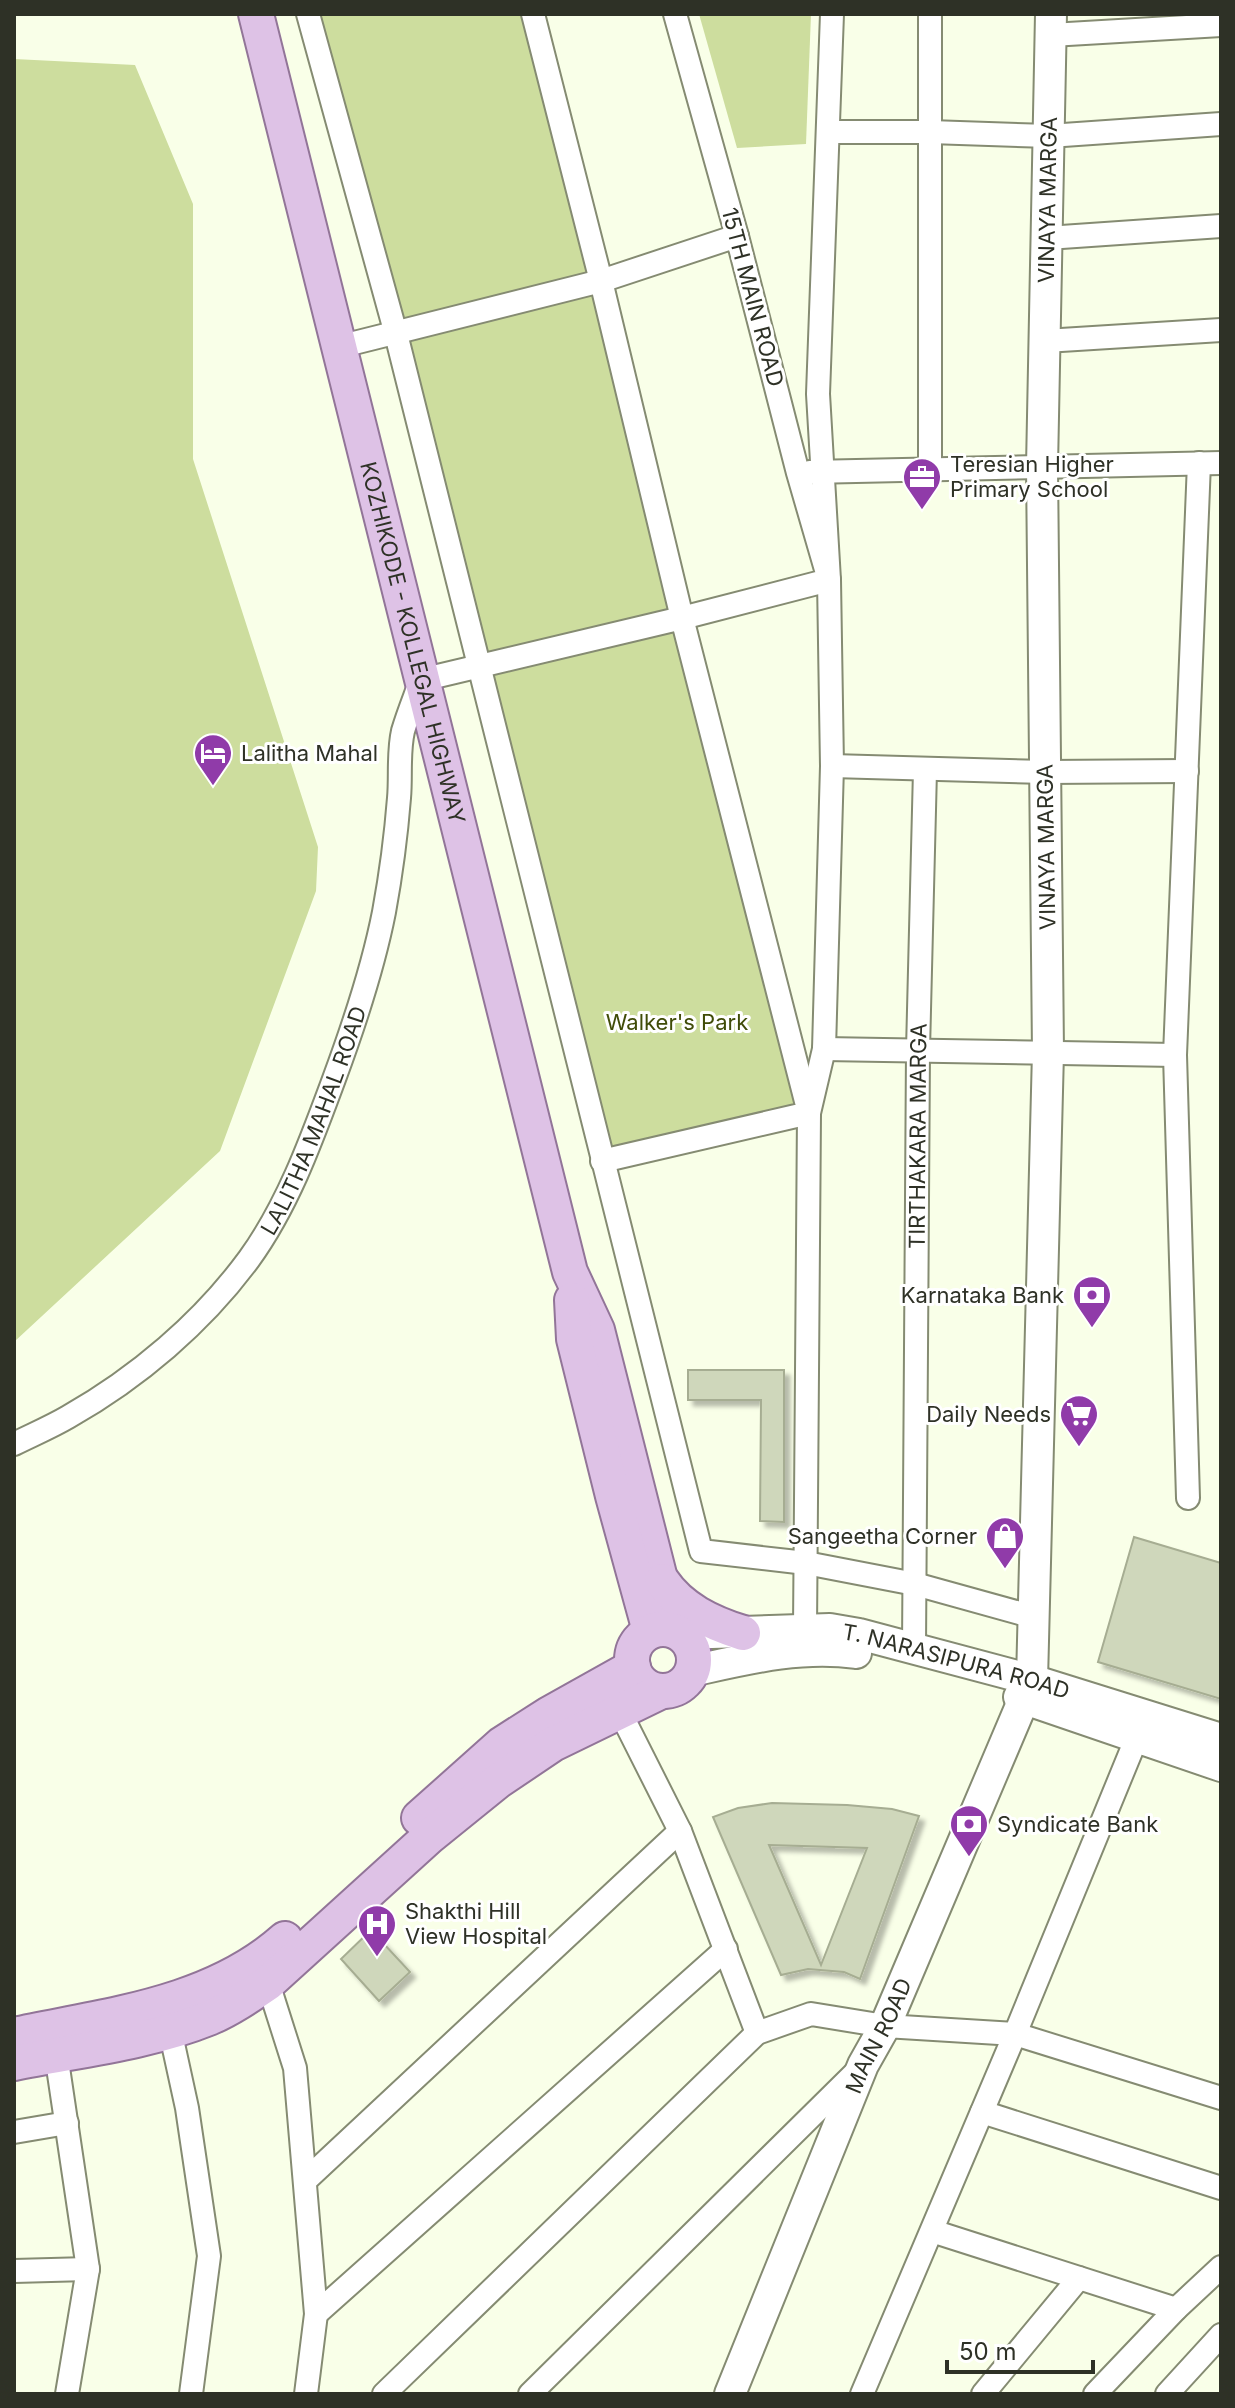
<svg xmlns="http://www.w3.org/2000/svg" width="1235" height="2408" viewBox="0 0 1235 2408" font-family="Inter,sans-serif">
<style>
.green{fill:#cddd9e}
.building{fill:#cfd7bb;stroke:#a6ad92;stroke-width:2;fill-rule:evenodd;filter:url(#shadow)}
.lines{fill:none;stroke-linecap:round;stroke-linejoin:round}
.street-casing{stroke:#858b72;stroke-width:26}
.secondary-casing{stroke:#858b72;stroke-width:34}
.primary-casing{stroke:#927598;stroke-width:38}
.street{stroke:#fff;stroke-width:22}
.secondary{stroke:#fff;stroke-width:30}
.primary{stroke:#dec2e6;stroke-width:34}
.labels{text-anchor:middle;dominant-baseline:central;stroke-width:6;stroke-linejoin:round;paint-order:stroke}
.street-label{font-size:22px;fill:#2e3126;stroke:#fff}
.poi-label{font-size:22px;fill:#2e3126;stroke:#fff;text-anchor:start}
.park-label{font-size:22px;fill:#404c08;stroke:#fff}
</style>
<defs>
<filter id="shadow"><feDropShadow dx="5.5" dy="5.5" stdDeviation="2" flood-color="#0004"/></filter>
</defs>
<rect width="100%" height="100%" fill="#f9ffe8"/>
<g class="green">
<path d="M 312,14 L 530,14 L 809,1113 L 602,1161 L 483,665 L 407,332 Z"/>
<path d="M 699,14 L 811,14 L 806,144 L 737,148 Z"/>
<path d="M 14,59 L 135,65 L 193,204 L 193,459 L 318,847 L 316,891 L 220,1151 L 14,1342 Z"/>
</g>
<g class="building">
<path d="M 688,1370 L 784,1370 L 784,1522 L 760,1521 L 761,1400 L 688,1400 Z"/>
<path d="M 1134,1537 L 1221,1563 L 1221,1699 L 1098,1662 Z"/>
<path d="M 772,1803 L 847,1805 L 892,1809 L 919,1816 L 860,1979 L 844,1972 L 808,1969 L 781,1975 L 713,1817 L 738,1808 ZM 769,1845 L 867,1848 L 821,1965 Z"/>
<path d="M 371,1930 L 410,1972 L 379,2001 L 341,1959 Z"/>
</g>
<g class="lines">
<g class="street-casing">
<g id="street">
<path d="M 308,14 L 396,334 L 701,1551 L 806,1563 L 915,1584 L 1034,1617"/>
<path d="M 533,14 L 601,281 L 682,618 L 809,1113 L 602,1161"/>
<path d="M 1051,35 L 1221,25"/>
<path d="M 829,132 L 930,132 L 1049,136 L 1221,124"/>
<path d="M 1047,238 L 1221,226"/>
<path d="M 1045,341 L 1221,330"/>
<path d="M 338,347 L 601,281 L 737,236"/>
<path d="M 930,469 L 930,14"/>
<path d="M 810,472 L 1221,463"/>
<path d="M 832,766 L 1046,772 L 1187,771"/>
<path d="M 824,1049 L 1175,1055"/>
<path id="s1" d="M 14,1444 C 32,1435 51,1427 68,1417 C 137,1378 202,1323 249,1259 C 288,1205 311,1141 334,1079 C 354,1025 373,968 384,912 C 391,874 396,836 399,798 C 401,777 398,752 403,731 C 408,714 415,697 421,680 L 682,618 L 829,580 L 798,473 L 737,236 L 675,14"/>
<path d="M 1188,1498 L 1175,1055 L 1199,463"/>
<path d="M 805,1630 L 809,1113 L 824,1049 L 832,766 L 829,580 L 818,394 L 832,14"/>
<path id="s2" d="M 914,1648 L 918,1050 L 925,770"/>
<path d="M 620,1712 L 680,1831 L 757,2033"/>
<path d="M 268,1983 L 295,2068 L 316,2314 L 306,2394"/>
<path d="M 170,2030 L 187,2108 L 209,2256 L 191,2394"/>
<path d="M 56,2054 L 88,2269 L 67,2394"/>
<path d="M 982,2112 L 1221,2188"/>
<path d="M 14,2132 L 67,2123"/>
<path d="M 306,2180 L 680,1831"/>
<path d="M 932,2231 L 1176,2309"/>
<path d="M 14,2271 L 88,2269"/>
<path d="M 316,2314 L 726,1949"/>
<path d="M 384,2394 L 757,2033 L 811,2014 L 885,2026 L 1015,2034 L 1221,2098"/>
<path d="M 530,2394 L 856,2072"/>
<path d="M 862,2394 L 1015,2034 L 1137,1737"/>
<path d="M 983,2394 L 1079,2278"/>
<path d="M 1095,2394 L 1176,2309 L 1221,2267"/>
<path d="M 1167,2394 L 1221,2335"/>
</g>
</g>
<g class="secondary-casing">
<g id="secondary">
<path id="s3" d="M 682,1634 L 830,1629 L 859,1634 L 1032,1680 L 1221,1739"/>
<path d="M 692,1671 C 746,1659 801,1645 856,1653"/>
<path d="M 1019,1697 L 1221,1766"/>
<path id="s4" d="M 730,2394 L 863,2065 L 885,2026 L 1032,1680 L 1048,1052 L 1042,467 L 1051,14"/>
</g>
</g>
<g class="primary-casing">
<g id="primary">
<path id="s5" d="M 256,14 L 570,1272 L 597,1330 L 673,1630"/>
<path d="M 572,1300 L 574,1339 L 613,1496 L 650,1631"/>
<path d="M 662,1581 C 681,1609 711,1623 743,1633"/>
<circle cx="663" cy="1660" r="31"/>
<path d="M 419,1818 L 502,1744 L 549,1714 L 633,1667"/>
<path d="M 14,2035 C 108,2015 211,2005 285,1939"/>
<path d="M 14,2063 C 79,2050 147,2043 209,2018 C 230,2009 249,1996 268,1983 L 430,1836 L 498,1781 L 553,1744 L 662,1691"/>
</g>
</g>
<use href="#street" class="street"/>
<use href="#secondary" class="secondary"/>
<use href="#primary" class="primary"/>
</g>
<defs>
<g id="office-pin" transform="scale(2)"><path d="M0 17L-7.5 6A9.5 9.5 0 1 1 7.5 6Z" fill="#903ba9" stroke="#fff"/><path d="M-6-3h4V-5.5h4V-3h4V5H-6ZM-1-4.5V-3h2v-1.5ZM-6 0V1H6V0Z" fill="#fff"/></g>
<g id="hotel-pin" transform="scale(2)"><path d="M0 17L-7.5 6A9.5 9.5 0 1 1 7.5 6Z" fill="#903ba9" stroke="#fff"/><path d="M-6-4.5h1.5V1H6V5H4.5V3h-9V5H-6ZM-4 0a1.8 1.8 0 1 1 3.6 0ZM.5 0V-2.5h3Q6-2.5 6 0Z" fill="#fff"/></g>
<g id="bank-pin" transform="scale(2)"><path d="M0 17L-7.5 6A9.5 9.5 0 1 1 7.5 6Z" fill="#903ba9" stroke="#fff"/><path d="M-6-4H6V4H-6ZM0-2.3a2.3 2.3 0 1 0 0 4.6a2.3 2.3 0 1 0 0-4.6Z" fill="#fff"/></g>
<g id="supermarket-pin" transform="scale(2)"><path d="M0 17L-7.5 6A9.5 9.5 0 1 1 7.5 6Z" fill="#903ba9" stroke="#fff"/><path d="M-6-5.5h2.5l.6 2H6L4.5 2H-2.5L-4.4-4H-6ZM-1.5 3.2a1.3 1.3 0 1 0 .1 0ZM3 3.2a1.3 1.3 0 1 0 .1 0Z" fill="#fff"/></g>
<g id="shop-pin" transform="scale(2)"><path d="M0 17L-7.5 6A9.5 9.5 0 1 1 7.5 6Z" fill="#903ba9" stroke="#fff"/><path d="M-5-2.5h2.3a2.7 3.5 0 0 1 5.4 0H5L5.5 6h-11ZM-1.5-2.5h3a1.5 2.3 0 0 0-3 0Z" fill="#fff"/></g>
<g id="hospital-pin" transform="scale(2)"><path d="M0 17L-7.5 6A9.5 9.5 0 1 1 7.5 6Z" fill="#903ba9" stroke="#fff"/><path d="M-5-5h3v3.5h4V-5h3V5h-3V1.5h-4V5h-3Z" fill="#fff"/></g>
</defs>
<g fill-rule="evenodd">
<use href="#office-pin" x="922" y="477"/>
<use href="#hotel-pin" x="213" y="753"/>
<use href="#bank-pin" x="1092" y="1295"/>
<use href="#supermarket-pin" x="1079" y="1414"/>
<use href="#shop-pin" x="1005" y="1536"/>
<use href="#bank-pin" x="969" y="1824"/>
<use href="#hospital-pin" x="377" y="1924"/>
</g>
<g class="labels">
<g class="street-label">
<text stroke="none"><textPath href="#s4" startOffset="2256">VINAYA MARGA</textPath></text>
<text transform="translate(753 297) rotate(75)">15TH MAIN ROAD</text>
<text stroke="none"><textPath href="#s5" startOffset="648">KOZHIKODE - KOLLEGAL HIGHWAY</textPath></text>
<text transform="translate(1046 847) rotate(-91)">VINAYA MARGA</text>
<text stroke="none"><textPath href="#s1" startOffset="456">LALITHA MAHAL ROAD</textPath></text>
<text stroke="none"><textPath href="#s2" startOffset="512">TIRTHAKARA MARGA</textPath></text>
<text stroke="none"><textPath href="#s3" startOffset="278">T. NARASIPURA ROAD</textPath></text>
<text stroke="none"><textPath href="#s4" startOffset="388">MAIN ROAD</textPath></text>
</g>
<g class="poi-label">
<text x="950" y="464">Teresian Higher<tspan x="950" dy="25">Primary School</tspan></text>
<text x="241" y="753">Lalitha Mahal</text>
<text x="1064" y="1295" text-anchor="end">Karnataka Bank</text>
<text x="1051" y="1414" text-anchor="end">Daily Needs</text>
<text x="977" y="1536" text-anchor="end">Sangeetha Corner</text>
<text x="997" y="1824">Syndicate Bank</text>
<text x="405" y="1911">Shakthi Hill<tspan x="405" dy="25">View Hospital</tspan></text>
</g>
<g class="park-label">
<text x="677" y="1022">Walker's Park</text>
</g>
</g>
<rect width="1235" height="2408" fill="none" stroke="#2e3126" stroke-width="32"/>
<path d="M947 2360v12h146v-12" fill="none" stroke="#2e3126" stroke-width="4"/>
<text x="959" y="2360" font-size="24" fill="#2e3126" stroke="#ffffff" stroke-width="6" paint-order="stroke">50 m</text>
</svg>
